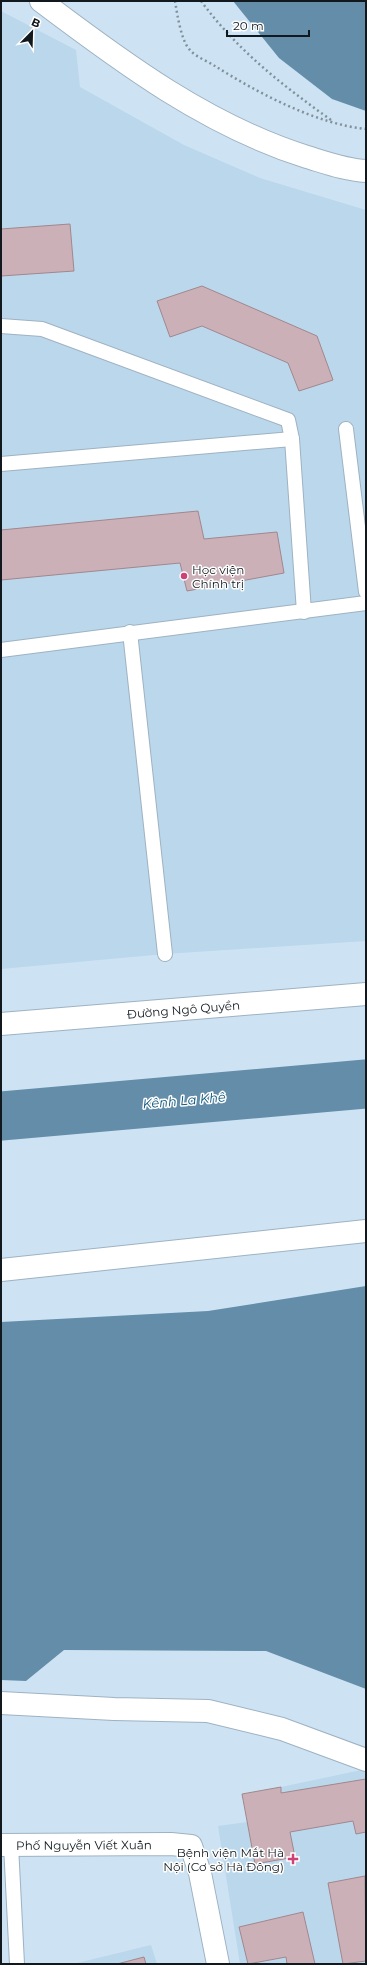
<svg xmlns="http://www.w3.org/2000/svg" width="367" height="1965" viewBox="0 0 367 1965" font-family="Montserrat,sans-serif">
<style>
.built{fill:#bbd7eb}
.water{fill:#648da9}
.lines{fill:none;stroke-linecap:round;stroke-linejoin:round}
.river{stroke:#648da9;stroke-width:49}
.building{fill:#cbb0b7;stroke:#a1878e}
.service-casing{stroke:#9eb2c2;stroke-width:16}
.minor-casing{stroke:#9eb2c2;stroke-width:24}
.tertiary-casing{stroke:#9eb2c2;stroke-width:24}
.path{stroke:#80919c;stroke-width:2.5;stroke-dasharray:2 3;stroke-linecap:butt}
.service{stroke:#fff;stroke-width:14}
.minor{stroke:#fff;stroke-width:22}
.tertiary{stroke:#fff;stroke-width:22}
.poi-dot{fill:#cd4174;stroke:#fff;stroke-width:1.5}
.labels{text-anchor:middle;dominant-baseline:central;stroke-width:3;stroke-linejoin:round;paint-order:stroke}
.poi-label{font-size:12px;fill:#11191e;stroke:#fff;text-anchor:start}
.street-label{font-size:12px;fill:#11191e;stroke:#fff}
.water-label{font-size:13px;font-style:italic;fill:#08537a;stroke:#fff}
</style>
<rect width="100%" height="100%" fill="#cde3f3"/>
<g class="built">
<path d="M 1,11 L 76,50 L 80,87 L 184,145 L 260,178 L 366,210 L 366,941 L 165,954 L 1,969 Z"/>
<path d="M 366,1769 L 366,1964 L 240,1964 L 218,1826 L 247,1822 L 281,1787 Z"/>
<path d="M 151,1945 L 157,1964 L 73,1964 Z"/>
</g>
<g class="water">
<path d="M 233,1 L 366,1 L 366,111 L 332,99 L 279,58 Z"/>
<path d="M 366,1286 L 366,1689 L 266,1651 L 64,1650 L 26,1681 L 1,1680 L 1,1322 L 208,1311 Z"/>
</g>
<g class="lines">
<path class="river" d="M 1,1116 L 366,1084"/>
</g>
<g class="building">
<path d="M 70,224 L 74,271 L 1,276 L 1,229 Z"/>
<path d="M 202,286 L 317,336 L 333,380 L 299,391 L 288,363 L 202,326 L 170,337 L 157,301 Z"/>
<path d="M 198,511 L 204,539 L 277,532 L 284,573 L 187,591 L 180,563 L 1,580 L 1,530 Z"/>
<path d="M 366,1779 L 366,1832 L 356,1834 L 353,1821 L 290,1832 L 295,1857 L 255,1864 L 242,1794 L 281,1787 L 281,1793 Z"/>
<path d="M 365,1876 L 366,1961 L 343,1964 L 328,1883 Z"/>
<path d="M 303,1912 L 315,1964 L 287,1964 L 286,1957 L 248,1964 L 239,1927 Z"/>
<path d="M 144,1957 L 146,1964 L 117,1964 Z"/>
</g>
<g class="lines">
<g class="service-casing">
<g id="service">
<path d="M 1,326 L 42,329 L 288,420 L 292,439 L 304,612"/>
<path d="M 346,429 L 366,592"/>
<path d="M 1,464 L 292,439"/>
<path d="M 130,632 L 165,954"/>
<path d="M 1,650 L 366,603"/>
<path d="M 11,1845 L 17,1964"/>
</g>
</g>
<g class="minor-casing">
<g id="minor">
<path d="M 41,1 C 123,63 208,126 307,157 C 327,163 346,170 366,171"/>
<path d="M 1,1270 L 366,1231"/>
<path d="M 1,1703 L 114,1709 L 208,1711 L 282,1729 L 366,1760"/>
<path id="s1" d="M 1,1845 L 171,1844 L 191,1846 L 200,1873 L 218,1964"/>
</g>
</g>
<g class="tertiary-casing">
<g id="tertiary">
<path id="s2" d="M 1,1024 L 366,994"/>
</g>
</g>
<g class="path">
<path d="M 175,1 C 177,13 181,41 190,50 C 196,57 207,61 215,66 C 258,93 316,124 366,129"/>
<path d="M 201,1 C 237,50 282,85 331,120"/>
</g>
<use href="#service" class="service"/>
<use href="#minor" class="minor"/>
<use href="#tertiary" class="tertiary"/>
</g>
<g class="poi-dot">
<circle cx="184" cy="576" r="4"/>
<path d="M291 1853h4v4h4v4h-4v4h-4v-4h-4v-4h4z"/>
</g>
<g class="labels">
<g class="poi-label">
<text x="192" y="569">Học viện<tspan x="192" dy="14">Chính trị</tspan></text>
<text x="284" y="1852" text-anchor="end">Bệnh viện Mắt Hà<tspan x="284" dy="14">Nội (Cơ sở Hà Đông)</tspan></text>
</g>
<g class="street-label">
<text stroke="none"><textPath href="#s2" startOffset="183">Đường Ngô Quyền</textPath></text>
<text stroke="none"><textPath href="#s1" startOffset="83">Phố Nguyễn Viết Xuân</textPath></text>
</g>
<g class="water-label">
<text transform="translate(184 1100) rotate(-5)">Kênh La Khê</text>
</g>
</g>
<rect width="367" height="1965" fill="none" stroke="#11191e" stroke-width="4"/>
<g transform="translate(32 32) rotate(23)" stroke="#ffffff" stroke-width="3" paint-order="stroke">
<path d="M0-3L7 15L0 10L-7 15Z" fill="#11191e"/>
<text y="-6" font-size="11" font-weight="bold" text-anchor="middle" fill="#11191e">B</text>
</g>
<path d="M227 30v6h82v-6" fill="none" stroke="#11191e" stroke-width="2"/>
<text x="233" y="30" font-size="12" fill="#11191e" stroke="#ffffff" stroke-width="3" paint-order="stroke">20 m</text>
</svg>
